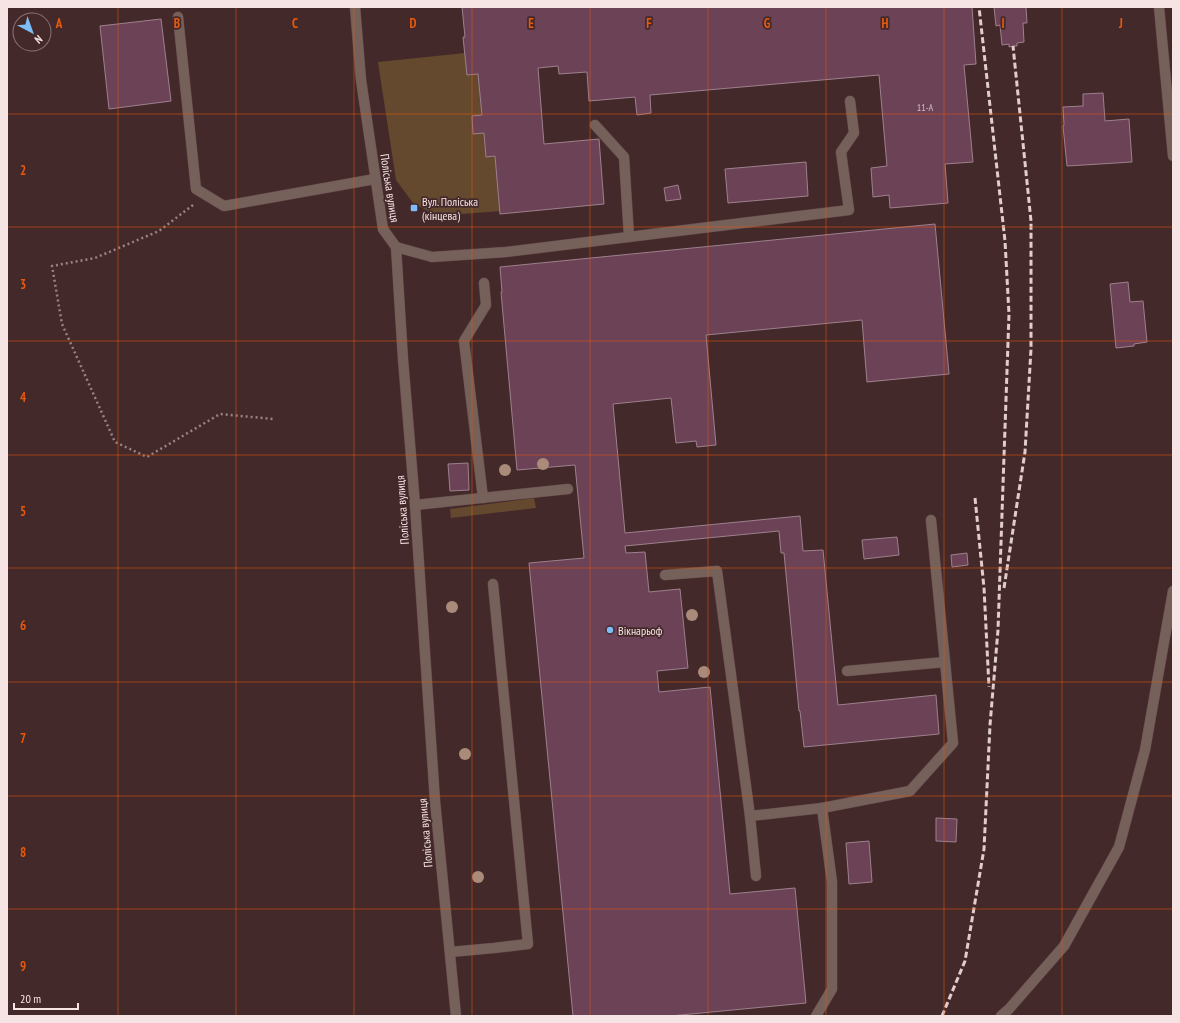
<svg xmlns="http://www.w3.org/2000/svg" width="1180" height="1023" viewBox="0 0 1180 1023" font-family="'PT Sans Narrow',sans-serif">
<style>
.green{fill:#64492f}
.building{fill:#6c4257;stroke:#9e808d}
.lines{fill:none;stroke-linecap:round;stroke-linejoin:round}
.service-casing{stroke:#604749;stroke-width:11}
.minor-casing{stroke:#604749;stroke-width:11}
.path{stroke:#9a8385;stroke-width:2.5;stroke-dasharray:2 3;stroke-linecap:butt}
.service{stroke:#76615a;stroke-width:10}
.minor{stroke:#76615a;stroke-width:10}
.rail{stroke:#e1cdce;stroke-width:3;stroke-dasharray:6 3;stroke-linecap:butt}
.tree{fill:#aa8b7a}
.grid{fill:none;stroke:#e8590c;stroke-width:1;stroke-opacity:0.55}
.poi-dot{fill:#7dbef9;stroke:#44292b;stroke-width:1.5}
.labels{text-anchor:middle;dominant-baseline:central;stroke-width:3.5;stroke-linejoin:round;paint-order:stroke}
.number-label{font-size:10px;fill:#d4bbc1}
.street-label{font-size:12px;fill:#f6e3e4;stroke:#44292b}
.poi-label{font-size:12px;fill:#f6e3e4;stroke:#44292b;text-anchor:start}
.grid-label{font-size:13px;text-anchor:middle;font-weight:bold;fill:#e8590c;stroke:#44292b;stroke-width:3.5;stroke-linejoin:round;paint-order:stroke}
</style>
<rect width="100%" height="100%" fill="#44292b"/>
<g class="green">
<path d="M 465,53 L 467,75 L 478,74 L 482,115 L 472,116 L 473,133 L 484,133 L 486,157 L 495,156 L 500,211 L 437,216 L 413,203 L 396,180 L 378,62 Z"/>
<path d="M 534,498 L 536,508 L 451,518 L 450,509 Z"/>
</g>
<g class="building">
<path d="M 462,7 L 972,7 L 976,64 L 964,65 L 973,162 L 945,164 L 948,203 L 890,208 L 889,195 L 873,197 L 871,168 L 887,166 L 879,75 L 650,95 L 651,113 L 637,115 L 635,97 L 589,101 L 587,72 L 559,74 L 558,66 L 538,68 L 544,144 L 599,139 L 604,204 L 500,214 L 495,156 L 486,157 L 484,133 L 473,134 L 472,116 L 482,115 L 478,74 L 467,75 L 463,37 L 465,37 Z"/>
<path d="M 994,7 L 1026,7 L 1027,23 L 1023,23 L 1024,42 L 1017,43 L 1017,46 L 1013,46 L 1009,47 L 1009,44 L 1002,45 L 1000,25 L 996,26 Z"/>
<path d="M 161,19 L 171,101 L 109,109 L 100,26 Z"/>
<path d="M 1103,93 L 1105,121 L 1129,119 L 1132,162 L 1067,166 L 1063,126 L 1064,125 L 1063,107 L 1083,106 L 1083,94 Z"/>
<path d="M 806,162 L 808,196 L 728,203 L 725,169 Z"/>
<path d="M 678,185 L 681,199 L 666,201 L 664,188 Z"/>
<path d="M 935,224 L 949,374 L 867,382 L 862,320 L 706,335 L 716,445 L 697,447 L 696,441 L 676,443 L 671,398 L 613,404 L 625,533 L 800,516 L 803,551 L 823,550 L 838,705 L 936,695 L 939,734 L 804,747 L 800,711 L 799,711 L 784,553 L 781,553 L 779,531 L 625,546 L 626,553 L 645,552 L 649,592 L 680,589 L 688,668 L 657,671 L 659,692 L 710,687 L 730,894 L 795,888 L 806,1003 L 670,1016 L 573,1016 L 529,563 L 584,558 L 575,465 L 517,470 L 501,292 L 502,292 L 500,267 Z"/>
<path d="M 1128,282 L 1130,302 L 1143,301 L 1147,342 L 1134,344 L 1134,346 L 1116,348 L 1110,284 Z"/>
<path d="M 468,463 L 469,490 L 450,491 L 448,464 Z"/>
<path d="M 897,537 L 899,555 L 864,559 L 862,540 Z"/>
<path d="M 967,553 L 968,565 L 952,567 L 951,555 Z"/>
<path d="M 936,818 L 957,819 L 956,842 L 936,841 Z"/>
<path d="M 869,841 L 872,882 L 849,884 L 846,843 Z"/>
</g>
<g class="lines">
<g class="service-casing">
<g id="service">
<path d="M 1159,7 L 1173,156"/>
<path d="M 178,17 L 196,189 L 224,206 L 375,179"/>
<path d="M 595,125 L 624,157 L 629,237"/>
<path d="M 396,247 L 432,257 L 506,252 L 849,210 L 841,152 L 854,133 L 850,101"/>
<path d="M 483,498 L 464,341 L 486,305 L 484,283"/>
<path d="M 415,505 L 568,489"/>
<path d="M 665,575 L 717,571 L 750,816 L 756,876"/>
<path d="M 847,671 L 945,662"/>
<path d="M 822,808 L 910,791 L 953,743 L 931,520"/>
<path d="M 750,816 L 822,808 L 832,882 L 832,989 L 816,1016"/>
<path d="M 450,952 L 494,948 L 528,944 L 493,584"/>
<path d="M 1001,1016 L 1009,1009 L 1064,946 L 1119,847 L 1145,750 L 1173,591"/>
</g>
</g>
<g class="minor-casing">
<path id="minor" d="M 355,7 L 361,80 L 383,229 L 396,247 L 403,359 L 415,505 L 435,801 L 456,1016"/>
</g>
<path class="path" d="M 193,205 L 159,231 L 95,258 L 52,266 L 62,324 L 115,442 L 147,457 L 220,414 L 273,419"/>
<use href="#service" class="service"/>
<use href="#minor" class="minor"/>
<g class="rail">
<path d="M 975,498 L 984,588 L 989,687"/>
<path d="M 1004,588 L 1025,452 L 1031,349 L 1031,221 L 1013,46"/>
<path d="M 942,1016 L 965,961 L 984,849 L 990,725 L 998,630 L 1003,485 L 1009,314 L 1005,241 L 979,7"/>
</g>
</g>
<g class="tree">
<circle cx="543" cy="464" r="6"/>
<circle cx="505" cy="470" r="6"/>
<circle cx="452" cy="607" r="6"/>
<circle cx="692" cy="615" r="6"/>
<circle cx="704" cy="672" r="6"/>
<circle cx="465" cy="754" r="6"/>
<circle cx="478" cy="877" r="6"/>
</g>
<path class="grid" d="M 118,7 L 118,1016M 236,7 L 236,1016M 354,7 L 354,1016M 472,7 L 472,1016M 590,7 L 590,1016M 708,7 L 708,1016M 826,7 L 826,1016M 944,7 L 944,1016M 1062,7 L 1062,1016M 7,114 L 1173,114M 7,227 L 1173,227M 7,341 L 1173,341M 7,455 L 1173,455M 7,568 L 1173,568M 7,682 L 1173,682M 7,796 L 1173,796M 7,909 L 1173,909"/>
<g class="poi-dot">
<rect x="410" y="204" width="8" height="8" rx="2"/>
<circle cx="610" cy="630" r="4"/>
</g>
<g class="labels">
<g class="number-label">
<text x="925" y="107">11-А</text>
</g>
<g class="street-label">
<text transform="translate(390 188) rotate(81)">Поліська вулиця</text>
<text transform="translate(402 510) rotate(-94)">Поліська вулиця</text>
<text transform="translate(425 833) rotate(-95)">Поліська вулиця</text>
</g>
<g class="poi-label">
<text x="422" y="201">Вул. Поліська<tspan x="422" dy="14">(кінцева)</tspan></text>
<text x="618" y="630">Вікнарьоф</text>
</g>
</g>
<g class="grid-label">
<text x="59" y="28">A</text>
<text x="177" y="28">B</text>
<text x="295" y="28">C</text>
<text x="413" y="28">D</text>
<text x="531" y="28">E</text>
<text x="649" y="28">F</text>
<text x="767" y="28">G</text>
<text x="885" y="28">H</text>
<text x="1003" y="28">I</text>
<text x="1121" y="28">J</text>
<text x="23" y="175">2</text>
<text x="23" y="289">3</text>
<text x="23" y="402">4</text>
<text x="23" y="516">5</text>
<text x="23" y="630">6</text>
<text x="23" y="743">7</text>
<text x="23" y="857">8</text>
<text x="23" y="971">9</text>
</g>
<rect width="1180" height="1023" fill="none" stroke="#f6e3e4" stroke-width="16"/>
<g transform="translate(32 32) rotate(139)"><circle r="19" fill="#44292b" stroke="#8b7375"/>
<path d="M0-3L7 15L0 10L-7 15Z" fill="#7dbef9"/>
<text y="-6" font-size="11" font-weight="bold" text-anchor="middle" fill="#f6e3e4">N</text>
</g>
<path d="M14 1003v6h64v-6" fill="none" stroke="#f6e3e4" stroke-width="2"/>
<text x="20" y="1003" font-size="12" fill="#f6e3e4" stroke="#44292b" stroke-width="3" paint-order="stroke">20 m</text>
</svg>
